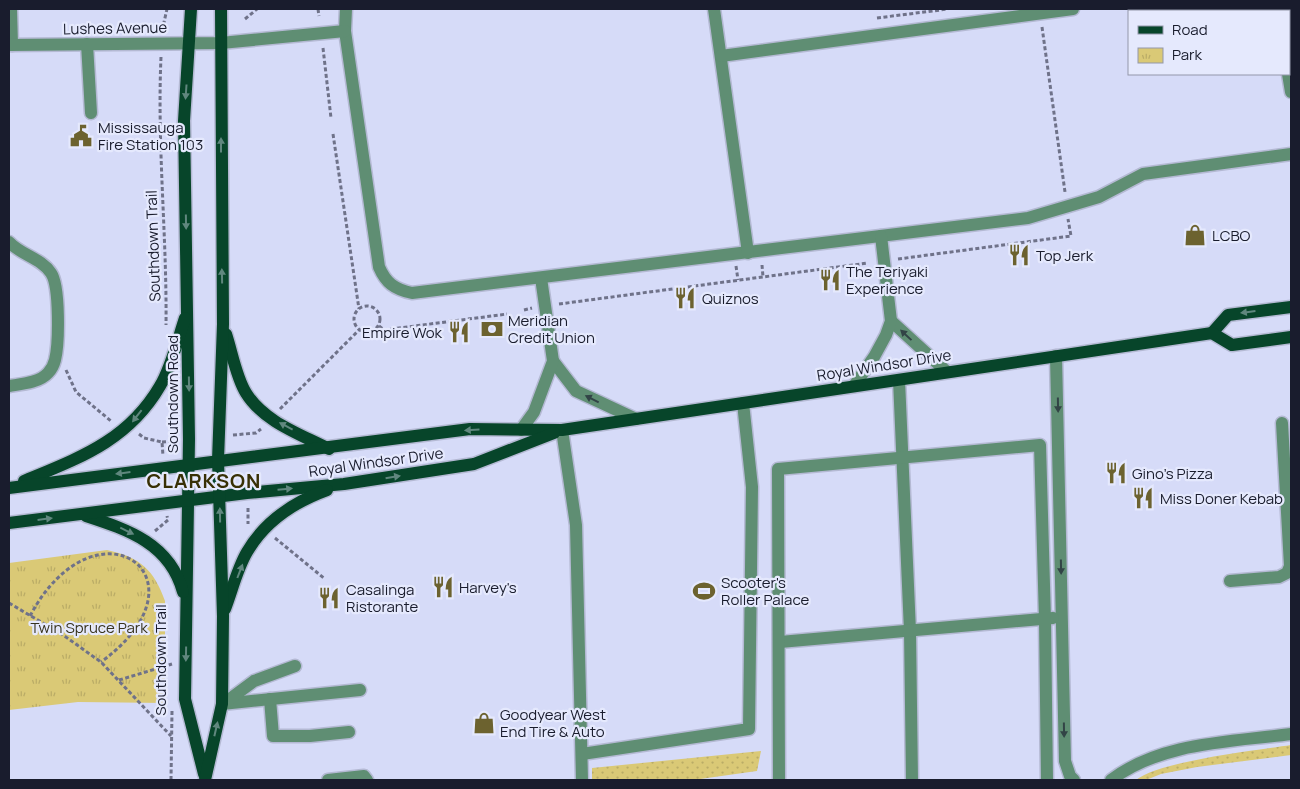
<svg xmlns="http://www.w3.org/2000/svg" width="1300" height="789" viewBox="0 0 1300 789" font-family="Manrope,sans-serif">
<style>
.grass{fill:url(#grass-dots)}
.park{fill:url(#park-tufts)}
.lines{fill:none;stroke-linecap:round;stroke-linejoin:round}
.minor-casing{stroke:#b4b9d3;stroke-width:15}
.major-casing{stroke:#b4b9d3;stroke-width:15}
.path{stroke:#6f7289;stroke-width:3;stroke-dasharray:4 2.5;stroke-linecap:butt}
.minor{stroke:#5f8e73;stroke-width:12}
.major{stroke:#07452a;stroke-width:12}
.oneway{fill:#60877e}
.oneway2{fill:#324446}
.labels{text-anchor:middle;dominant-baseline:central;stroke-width:4.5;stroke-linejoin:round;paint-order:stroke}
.street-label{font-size:15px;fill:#191c2d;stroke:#e5e9fd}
.poi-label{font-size:15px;fill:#191c2d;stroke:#e5e9fd;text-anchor:start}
.park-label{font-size:15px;fill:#38341e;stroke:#e5e9fd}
.district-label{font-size:20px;font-weight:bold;letter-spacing:1px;fill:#383005;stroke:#e5e9fd}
</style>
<defs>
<pattern id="grass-dots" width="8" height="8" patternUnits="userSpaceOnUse" patternTransform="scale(1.25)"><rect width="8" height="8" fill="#dac976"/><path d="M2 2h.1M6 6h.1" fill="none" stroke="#baac66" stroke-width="1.8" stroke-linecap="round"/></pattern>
<pattern id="park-tufts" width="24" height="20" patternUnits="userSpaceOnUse" patternTransform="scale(1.25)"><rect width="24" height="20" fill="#dac976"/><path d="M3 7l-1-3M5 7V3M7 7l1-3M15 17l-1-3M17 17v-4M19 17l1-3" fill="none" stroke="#baac66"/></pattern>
</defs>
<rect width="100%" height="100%" fill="#d6dbf8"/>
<g class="grass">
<path d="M 1291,745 L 1291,755 L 1197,767 L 1161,774 L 1146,780 L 1136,780 C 1159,761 1258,750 1291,745 Z"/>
<path d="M 761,751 L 757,771 L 693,780 L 592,780 L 592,768 Z"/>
</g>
<path class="park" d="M 107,550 C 140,557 154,570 165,601 L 165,703 L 78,702 L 9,710 L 9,563 Z"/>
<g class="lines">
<g class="minor-casing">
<g id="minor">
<path d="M 11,9 L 12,45"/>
<path d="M 346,9 L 345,31 L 379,267 C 386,283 394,289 412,293 L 1028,218 L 1099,197 L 1143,174 L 1291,154"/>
<path d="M 714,9 L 748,253"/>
<path d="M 1279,9 L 1279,11"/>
<path d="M 87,44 L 91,113"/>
<path d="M 9,45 L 221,43 L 345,31"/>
<path d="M 721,56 L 1073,9"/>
<path d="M 1288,74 L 1291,92"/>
<path d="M 9,242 C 21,255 41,258 51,273 C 60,286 59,344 55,360 C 54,364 51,370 48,373 C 39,383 21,384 9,386"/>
<path d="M 891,321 L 947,372"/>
<path d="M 1056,356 L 1065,761 L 1070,776 L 1074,780"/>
<path d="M 553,361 L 576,391 L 636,419"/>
<path d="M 899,380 L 910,631 L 912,780"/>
<path d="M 854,386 L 874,357 L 886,335 L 891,321 L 881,236"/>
<path d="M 521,430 L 534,412 L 553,361 L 541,278"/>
<path d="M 562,430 L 576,525 L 582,780"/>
<path d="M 1230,581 L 1279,577 L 1287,573 L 1290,566 L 1282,423"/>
<path d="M 780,642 L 1053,618"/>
<path d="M 270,699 L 273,736 L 310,736 L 349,732"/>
<path d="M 222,704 L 360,690"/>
<path d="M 223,704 L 254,681 L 295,666"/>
<path d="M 582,754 L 749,729 L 752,487 L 743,403"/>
<path d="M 328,780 L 364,776 L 367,780"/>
<path d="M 779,780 L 778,469 L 1040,445 L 1045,620 L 1047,780"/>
<path d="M 1111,780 C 1161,742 1231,742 1291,734"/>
</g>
</g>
<g class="major-casing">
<g id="major">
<path d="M 191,9 L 184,121 L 189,439 L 185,699 L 204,774"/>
<path d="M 1212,333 L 1228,315 L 1291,307"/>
<path d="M 226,334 C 232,352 236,377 246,393 C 264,422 300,434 329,449"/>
<path d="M 24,481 C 79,458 128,441 160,386 C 171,368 178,339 185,318"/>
<path d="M 9,488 L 470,429 L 562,430 L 1212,333 L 1232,345 L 1291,337"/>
<path d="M 86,516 C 129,530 170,544 183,592"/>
<path d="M 9,523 L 247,493 L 344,484 L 474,464 L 554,433"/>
<path d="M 225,609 C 232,591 237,569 247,552 C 265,521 294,502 327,490"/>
<path d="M 205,780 L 222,704 L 223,616 L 218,460 L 223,324 L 221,9"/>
</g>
</g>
<g class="path">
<path d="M 318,9 L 319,16"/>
<path d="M 877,18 L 948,9"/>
<path d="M 245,19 L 257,9"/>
<path d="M 1042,27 L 1065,192"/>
<path d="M 162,31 L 167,9"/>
<path d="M 323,48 L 331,118"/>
<path d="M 161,57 C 157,146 167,236 166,325"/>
<path d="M 333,134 L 359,309"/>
<path d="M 898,259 L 1071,236 L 1068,219"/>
<path d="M 762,265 L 763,277"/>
<path d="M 736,266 L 738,280"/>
<path d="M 559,304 L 868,263"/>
<circle cx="367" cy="319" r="13"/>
<path d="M 524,310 L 532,308"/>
<path d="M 379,326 L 384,330 L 507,314"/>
<path d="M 66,370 L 76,392 L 111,421"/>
<path d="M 280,409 L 359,330"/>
<path d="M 139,434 L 144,438 L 162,442 L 163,456"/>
<path d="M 233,435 L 256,433 L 261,429"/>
<path d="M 162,442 L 175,441"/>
<path d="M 248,508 L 248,524"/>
<path d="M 155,531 L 168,520 L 167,516"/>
<path d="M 275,538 L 325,579"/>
<path d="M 9,603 L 63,635 L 101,662 L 171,736"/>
<path d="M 30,616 C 96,492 216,578 101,662"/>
<path d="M 119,680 L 172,664"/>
<path d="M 171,780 L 172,711"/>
</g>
<use href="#minor" class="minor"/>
<use href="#major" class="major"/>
</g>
<defs><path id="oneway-solid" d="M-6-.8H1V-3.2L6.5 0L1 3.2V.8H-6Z" transform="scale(1.25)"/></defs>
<g class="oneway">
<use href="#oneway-solid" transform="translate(186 92) rotate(94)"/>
<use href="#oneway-solid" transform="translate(221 145) rotate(-90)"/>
<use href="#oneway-solid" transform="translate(186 222) rotate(89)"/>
<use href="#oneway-solid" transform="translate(222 276) rotate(-91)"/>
<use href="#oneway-solid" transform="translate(1248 312) rotate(173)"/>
<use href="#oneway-solid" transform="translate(189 384) rotate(89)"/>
<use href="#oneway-solid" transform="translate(137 416) rotate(128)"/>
<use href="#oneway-solid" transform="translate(286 426) rotate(-152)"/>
<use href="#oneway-solid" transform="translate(472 430) rotate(177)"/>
<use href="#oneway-solid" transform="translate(123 473) rotate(173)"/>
<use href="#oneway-solid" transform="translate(393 477) rotate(-9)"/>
<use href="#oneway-solid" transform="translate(285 489) rotate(-5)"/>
<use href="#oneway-solid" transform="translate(220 515) rotate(-91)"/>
<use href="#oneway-solid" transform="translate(45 519) rotate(-7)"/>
<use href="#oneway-solid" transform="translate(127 531) rotate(26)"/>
<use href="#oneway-solid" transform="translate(240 571) rotate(-69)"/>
<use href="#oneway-solid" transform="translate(186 654) rotate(91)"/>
<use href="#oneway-solid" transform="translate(216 729) rotate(-77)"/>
</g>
<g class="oneway2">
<use href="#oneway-solid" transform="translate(906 335) rotate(-137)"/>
<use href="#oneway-solid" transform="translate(592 399) rotate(-153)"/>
<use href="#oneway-solid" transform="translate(1058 405) rotate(89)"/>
<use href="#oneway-solid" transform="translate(1061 567) rotate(89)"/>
<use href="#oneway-solid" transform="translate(1064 730) rotate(89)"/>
</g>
<defs>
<g id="civic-bare" transform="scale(1.725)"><path d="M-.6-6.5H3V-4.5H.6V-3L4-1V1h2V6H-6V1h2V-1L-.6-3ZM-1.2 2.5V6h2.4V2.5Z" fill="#6c622f" stroke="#e5e9fd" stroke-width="2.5" paint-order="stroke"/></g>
<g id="shop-bare" transform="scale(1.725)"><path d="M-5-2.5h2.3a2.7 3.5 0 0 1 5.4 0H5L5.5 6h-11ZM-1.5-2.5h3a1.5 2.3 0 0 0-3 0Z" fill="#6c622f" stroke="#e5e9fd" stroke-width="2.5" paint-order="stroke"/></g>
<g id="restaurant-bare" transform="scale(1.725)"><path d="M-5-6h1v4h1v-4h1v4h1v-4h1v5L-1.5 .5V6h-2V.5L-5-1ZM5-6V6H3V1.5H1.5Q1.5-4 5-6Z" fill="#6c622f" stroke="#e5e9fd" stroke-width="2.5" paint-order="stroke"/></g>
<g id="bank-bare" transform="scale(1.725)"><path d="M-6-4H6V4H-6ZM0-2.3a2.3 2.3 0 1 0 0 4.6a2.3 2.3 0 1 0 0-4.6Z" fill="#6c622f" stroke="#e5e9fd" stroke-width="2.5" paint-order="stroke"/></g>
<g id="stadium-bare" transform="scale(1.725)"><path d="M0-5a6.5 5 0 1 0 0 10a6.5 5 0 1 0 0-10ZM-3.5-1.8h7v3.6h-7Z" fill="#6c622f" stroke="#e5e9fd" stroke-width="2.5" paint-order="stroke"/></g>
</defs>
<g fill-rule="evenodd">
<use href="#civic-bare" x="81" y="136"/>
<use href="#shop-bare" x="1195" y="235"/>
<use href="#restaurant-bare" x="1019" y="255"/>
<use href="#restaurant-bare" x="830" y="280"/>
<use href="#restaurant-bare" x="685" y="298"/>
<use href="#bank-bare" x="492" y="329"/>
<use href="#restaurant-bare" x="459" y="332"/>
<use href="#restaurant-bare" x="1116" y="473"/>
<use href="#restaurant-bare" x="1143" y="498"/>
<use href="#restaurant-bare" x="443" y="587"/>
<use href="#stadium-bare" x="704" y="591"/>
<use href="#restaurant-bare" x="329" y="598"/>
<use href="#shop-bare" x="484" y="723"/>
</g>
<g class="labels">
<g class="street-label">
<text transform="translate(115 28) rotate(-1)">Lushes Avenue</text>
<text transform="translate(153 246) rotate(-92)">Southdown Trail</text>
<text transform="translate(884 365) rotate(-9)">Royal Windsor Drive</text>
<text transform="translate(172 394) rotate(-90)">Southdown Road</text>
<text transform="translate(376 462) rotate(-8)">Royal Windsor Drive</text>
<text transform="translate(160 660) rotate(-90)">Southdown Trail</text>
</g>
<g class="poi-label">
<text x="98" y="127">Mississauga<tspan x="98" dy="17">Fire Station 103</tspan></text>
<text x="1212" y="235">LCBO</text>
<text x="1036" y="255">Top Jerk</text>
<text x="846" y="271">The Teriyaki<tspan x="846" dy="17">Experience</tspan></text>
<text x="702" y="298">Quiznos</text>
<text x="508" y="320">Meridian<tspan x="508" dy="17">Credit Union</tspan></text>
<text x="442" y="332" text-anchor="end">Empire Wok</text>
<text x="1132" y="473">Gino's Pizza</text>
<text x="1160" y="498">Miss Doner Kebab</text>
<text x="721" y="582">Scooter's<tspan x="721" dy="17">Roller Palace</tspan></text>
<text x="459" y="587">Harvey's</text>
<text x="346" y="589">Casalinga<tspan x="346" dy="17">Ristorante</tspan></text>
<text x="500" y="714">Goodyear West<tspan x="500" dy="17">End Tire &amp; Auto</tspan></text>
</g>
<g class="park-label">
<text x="89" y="627">Twin Spruce Park</text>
</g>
<g class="district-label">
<text x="204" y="480">CLARKSON</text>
</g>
</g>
<rect width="1300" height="789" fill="none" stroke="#191c2d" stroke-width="20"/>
<rect x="1128" y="10" width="162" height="65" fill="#e5e9fd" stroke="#9397aa"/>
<rect x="1138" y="26" width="25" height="8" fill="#07452a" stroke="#9397aa"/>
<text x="1172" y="35" font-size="15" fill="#191c2d">Road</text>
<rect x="1138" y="48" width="25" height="15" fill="url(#park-tufts)" stroke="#9397aa"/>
<text x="1172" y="60" font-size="15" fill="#191c2d">Park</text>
</svg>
